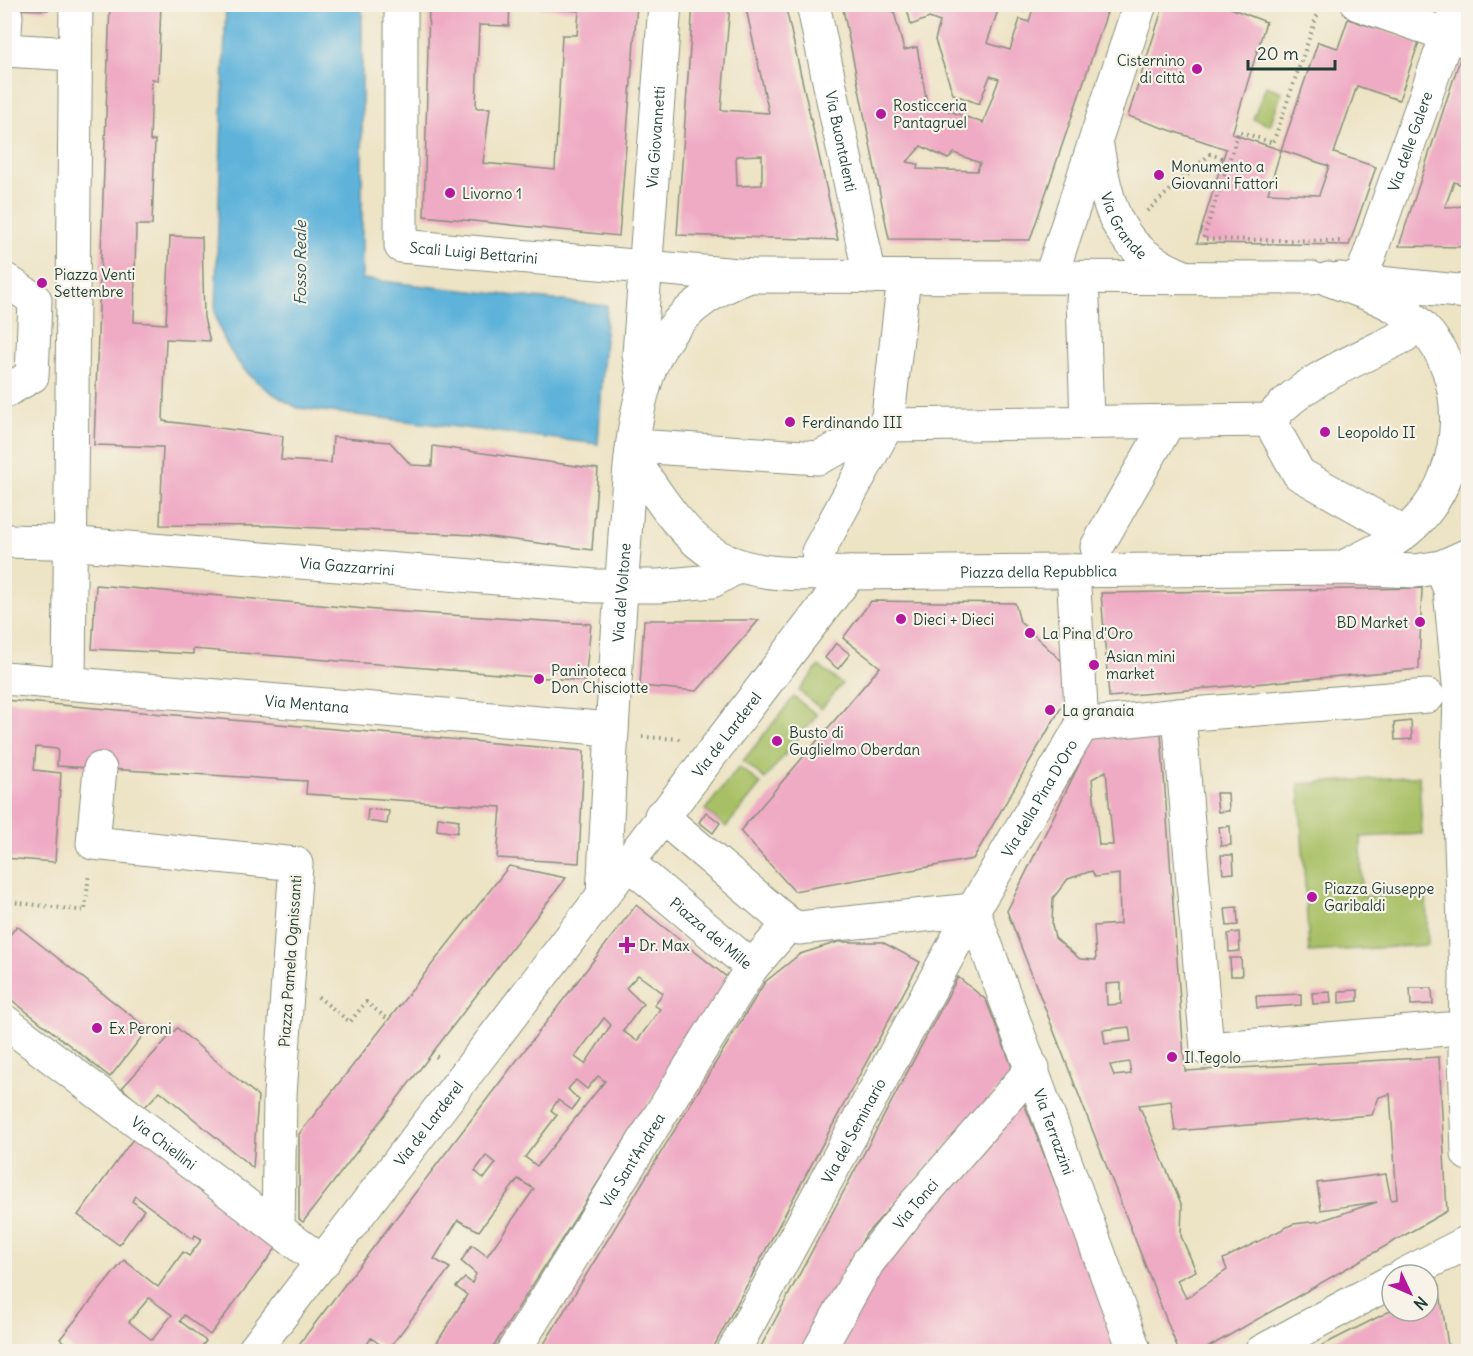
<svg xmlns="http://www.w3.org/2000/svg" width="1473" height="1356" viewBox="0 0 1473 1356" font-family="Delius,sans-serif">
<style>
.green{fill:#a8c065;stroke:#647e4c;stroke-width:1.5}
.water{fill:#5eb3da;stroke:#3e7887;stroke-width:1.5}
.building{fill:#efaac4;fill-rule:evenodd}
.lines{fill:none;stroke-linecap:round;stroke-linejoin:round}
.minor-casing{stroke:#86907c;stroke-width:35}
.major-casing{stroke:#86907c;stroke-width:35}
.path{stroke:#86907c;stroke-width:4;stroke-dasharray:1.5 4.5;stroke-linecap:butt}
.minor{stroke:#fff;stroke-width:33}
.major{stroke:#fff;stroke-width:33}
.poi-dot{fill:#b5179e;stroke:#f7f3e8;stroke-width:2}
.labels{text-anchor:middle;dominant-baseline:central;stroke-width:4.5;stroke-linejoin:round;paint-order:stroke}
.poi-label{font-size:15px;fill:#1f3d34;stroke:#f7f3e8;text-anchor:start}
.street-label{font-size:15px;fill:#1f3d34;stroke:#f7f3e8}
.water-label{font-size:16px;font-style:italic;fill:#2f5a5e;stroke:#f7f3e8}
</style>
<rect width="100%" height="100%" fill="#f7f3e8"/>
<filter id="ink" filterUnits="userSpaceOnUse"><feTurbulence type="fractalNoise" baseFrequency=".0167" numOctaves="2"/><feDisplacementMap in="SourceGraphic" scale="12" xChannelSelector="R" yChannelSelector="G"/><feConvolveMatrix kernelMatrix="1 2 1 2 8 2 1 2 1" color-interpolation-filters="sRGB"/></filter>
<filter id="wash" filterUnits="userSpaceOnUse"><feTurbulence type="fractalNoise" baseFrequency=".008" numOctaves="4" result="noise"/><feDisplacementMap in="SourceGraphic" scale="24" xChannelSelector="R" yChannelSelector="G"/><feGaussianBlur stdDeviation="1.35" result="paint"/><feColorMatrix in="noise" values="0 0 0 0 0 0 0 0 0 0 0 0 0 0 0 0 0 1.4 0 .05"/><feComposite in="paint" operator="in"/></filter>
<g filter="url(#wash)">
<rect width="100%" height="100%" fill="#ede3c5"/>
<g class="green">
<path d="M 1266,86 L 1282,92 L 1270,125 L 1253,119 Z"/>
<path d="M 819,666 L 842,684 L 821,709 L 799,691 Z"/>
<path d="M 794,697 L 817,715 L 765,779 L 743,761 Z"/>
<path d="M 739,767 L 761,784 L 726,827 L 705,810 Z"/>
<path d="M 1419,776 L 1422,834 L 1361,837 L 1362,896 L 1426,895 L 1428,945 L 1309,952 L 1299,784 Z"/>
</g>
<path class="water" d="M 226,5 L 362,5 L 362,279 L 607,306 L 598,444 L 298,408 C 255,386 226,360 215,312 Z"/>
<g id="blocks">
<g class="building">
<path d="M 4,4 L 48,4 L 48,10 L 4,9 Z"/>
<path d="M 110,4 L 161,4 L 158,80 L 152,79 L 150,141 L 155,140 L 152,225 L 136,225 L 134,322 L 166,324 L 170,236 L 202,237 L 204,318 L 210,341 L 166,339 L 163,421 L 283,436 L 281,460 L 331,463 L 333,437 L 390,442 L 411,465 L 432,466 L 433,446 L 598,469 L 592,550 L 475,535 L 274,526 L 160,525 L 163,447 L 94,445 Z"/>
<path d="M 429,4 L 510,4 L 509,26 L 479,25 L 476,108 L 490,108 L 483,163 L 555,170 L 562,35 L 577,35 L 579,11 L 540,8 L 540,4 L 637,4 L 619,236 L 424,216 Z"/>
<path d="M 693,4 L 730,4 L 721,110 L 769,113 L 745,4 L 785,4 L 838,240 L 677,235 ZM 762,155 L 762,185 L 737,186 L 736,156 Z"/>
<path d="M 842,4 L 892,4 L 904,50 L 917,47 L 927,103 L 983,123 L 999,79 L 990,76 L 979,104 L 953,94 L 935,40 L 940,22 L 929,18 L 911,25 L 906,4 L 1000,4 L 987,43 L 1010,50 L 1020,19 L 1029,22 L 1034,4 L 1110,4 L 1030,240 L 889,239 ZM 921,146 L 948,159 L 954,153 L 980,163 L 977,171 L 917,169 L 918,164 L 907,162 Z"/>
<path d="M 1002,4 L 1026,4 L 1024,12 Z"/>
<path d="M 1164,4 L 1230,4 L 1230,8 L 1266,22 L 1232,134 L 1281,150 L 1268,193 L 1319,195 L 1329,166 L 1281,150 L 1318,42 L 1338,48 L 1348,19 L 1419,42 L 1399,100 L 1357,86 L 1334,153 L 1376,167 L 1349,245 L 1197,243 L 1226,149 L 1128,116 Z"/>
<path d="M 1460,59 L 1468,62 L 1468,187 L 1454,182 L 1445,207 L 1468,206 L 1468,247 L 1399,246 Z"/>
<path d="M 96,585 L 388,611 L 591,624 L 585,681 L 193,649 L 193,654 L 92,649 Z"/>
<path d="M 1422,588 L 1419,669 L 1109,697 L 1101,593 Z"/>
<path d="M 871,601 L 1015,603 L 1020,622 L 1067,666 L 1069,694 L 973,859 L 794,891 L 740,831 L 880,667 L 843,638 Z"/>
<path d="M 644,620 L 759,620 L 697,691 L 640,686 Z"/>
<path d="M 836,643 L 850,654 L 838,669 L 825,658 Z"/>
<path d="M 4,700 L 584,751 L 579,863 L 497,858 L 501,807 L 306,794 L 307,781 L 57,766 L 58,749 L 36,747 L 34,770 L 61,773 L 55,862 L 4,858 L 9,774 L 4,774 Z"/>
<path d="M 1160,720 L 1185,1071 L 1439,1057 L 1447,1211 L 1200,1352 L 1179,1352 L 1007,911 L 1096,730 ZM 1106,771 L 1113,845 L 1099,845 L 1092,779 ZM 1092,871 L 1095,877 L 1119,874 L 1120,924 L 1094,926 L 1096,960 L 1080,959 L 1055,938 L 1052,925 L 1053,898 L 1068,879 ZM 1121,983 L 1121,1004 L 1107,1005 L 1106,984 ZM 1129,1027 L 1131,1041 L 1105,1044 L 1103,1030 ZM 1129,1062 L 1131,1074 L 1114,1076 L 1110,1065 ZM 1390,1094 L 1397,1199 L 1391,1200 L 1386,1174 L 1317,1183 L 1321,1210 L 1377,1202 L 1320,1221 L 1293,1224 L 1223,1259 L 1227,1270 L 1186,1298 L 1177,1280 L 1196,1271 L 1181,1236 L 1182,1206 L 1139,1105 L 1171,1101 L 1175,1131 L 1372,1115 L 1379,1097 Z"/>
<path d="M 1411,721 L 1412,739 L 1395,740 L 1394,723 Z"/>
<path d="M 1216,793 L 1228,793 L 1229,811 L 1218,812 Z"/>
<path d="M 368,809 L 389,811 L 387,824 L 367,821 Z"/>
<path d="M 706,812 L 720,823 L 713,833 L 699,822 Z"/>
<path d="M 438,817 L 459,820 L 457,833 L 437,830 Z"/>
<path d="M 1230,826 L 1231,845 L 1221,846 L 1219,827 Z"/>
<path d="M 1221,855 L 1233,855 L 1234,873 L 1223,874 Z"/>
<path d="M 509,866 L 566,878 L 303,1222 L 299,1219 L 299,1134 Z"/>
<path d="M 636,905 L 728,978 L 490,1352 L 431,1352 L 467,1295 L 456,1287 L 465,1278 L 472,1283 L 476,1274 L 461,1261 L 472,1245 L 487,1256 L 534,1189 L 518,1179 L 479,1231 L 458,1220 L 434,1259 L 450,1268 L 388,1350 L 371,1338 L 362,1352 L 293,1352 ZM 638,975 L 663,993 L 654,1005 L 660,1009 L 637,1041 L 623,1031 L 643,1004 L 626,988 ZM 604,1018 L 611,1025 L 585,1064 L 575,1057 ZM 598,1076 L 605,1081 L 537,1166 L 525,1157 L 557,1115 L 551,1110 L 558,1100 L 572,1110 L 579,1100 L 568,1089 L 576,1080 L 587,1089 ZM 486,1156 L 496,1163 L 484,1179 L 475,1171 Z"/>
<path d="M 1237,907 L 1238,925 L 1227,926 L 1225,908 Z"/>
<path d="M 17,926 L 148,1029 L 110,1077 L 4,994 L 4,942 Z"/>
<path d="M 1239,932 L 1240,951 L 1229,952 L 1228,934 Z"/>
<path d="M 838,942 L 882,942 L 920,962 L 711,1352 L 539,1352 L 765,982 L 800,954 Z"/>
<path d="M 1230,958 L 1241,958 L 1242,976 L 1231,976 Z"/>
<path d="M 958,977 L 986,1000 L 1014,1072 L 866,1234 L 802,1352 L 758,1352 Z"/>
<path d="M 1410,988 L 1432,988 L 1433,1004 L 1411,1005 Z"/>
<path d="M 1358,990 L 1358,1001 L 1339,1003 L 1339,991 Z"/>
<path d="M 1330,992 L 1331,1003 L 1313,1004 L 1312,993 Z"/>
<path d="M 1301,994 L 1301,1005 L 1257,1008 L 1256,996 Z"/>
<path d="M 177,1028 L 258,1096 L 253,1168 L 160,1091 L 144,1108 L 122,1088 Z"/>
<path d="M 1020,1093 L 1121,1352 L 835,1352 L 896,1241 Z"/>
<path d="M 138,1132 L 283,1239 L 210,1335 L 184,1315 L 180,1321 L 206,1341 L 197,1352 L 76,1352 L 60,1339 L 124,1260 L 158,1287 L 183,1252 L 189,1256 L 202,1239 L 195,1235 L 193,1239 L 135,1196 L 132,1201 L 144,1210 L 119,1245 L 78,1215 ZM 149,1298 L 172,1315 L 152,1340 L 129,1322 Z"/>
<path d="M 1439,1286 L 1449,1352 L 1309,1352 L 1392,1310 L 1428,1311 L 1428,1292 Z"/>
</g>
</g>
</g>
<g filter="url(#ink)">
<use href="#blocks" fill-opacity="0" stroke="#86907c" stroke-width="1.5"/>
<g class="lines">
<g class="minor-casing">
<g id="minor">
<path id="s1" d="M 401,4 L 401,246 L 750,276"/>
<path id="s2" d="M 813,4 L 870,277"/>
<path d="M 1358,4 L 1468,42"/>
<path d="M 4,48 L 6,16"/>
<path d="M 4,50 L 74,54"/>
<path d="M 4,279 L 35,300 L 32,376 L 4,392"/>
<path d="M 1339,279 L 1468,292"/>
<path id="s3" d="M 1361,279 L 1458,4"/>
<path d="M 1083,299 L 1087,422"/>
<path id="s4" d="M 644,388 L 639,354 L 665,4"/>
<path d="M 1269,420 L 1299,474 L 1390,525"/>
<path d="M 651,447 L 818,458 L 887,425 L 1269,420 C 1304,379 1357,360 1404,336"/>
<path d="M 632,457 C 701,564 722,578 850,573"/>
<path id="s5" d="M 4,541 L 54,542 L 595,586 L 659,586 L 712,581 L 737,567"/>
<path d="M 1097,547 L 1169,421"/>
<path d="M 818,552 L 887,425 L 903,286"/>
<path d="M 1468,555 L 1441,567 L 1450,590 L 1460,694 L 1458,765 L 1466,976 L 1465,1057 L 1468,1154"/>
<path id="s6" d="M 4,678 L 611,729"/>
<path d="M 69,683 L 76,4"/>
<path d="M 1428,696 L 1179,715 L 1207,1049 L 1447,1029"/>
<path d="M 1082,725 L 1179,715"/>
<path d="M 100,769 L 93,843 L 296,864 L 280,1095 L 278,1228"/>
<path id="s7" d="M 627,862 L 752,967 L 789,924 L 661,816"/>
<path id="s8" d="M 973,910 L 1135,1352"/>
<path d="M 789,924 L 799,928 L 973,910"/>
<path id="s9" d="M 4,1021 L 323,1263"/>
<path d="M 1404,1275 L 1468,1242"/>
<path id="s10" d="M 513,1352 L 752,967"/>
<path id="s11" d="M 733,1352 L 973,910 L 1082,725 L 1073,571"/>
<path id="s12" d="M 818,1352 L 868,1262 L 907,1213 L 1033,1068"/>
<path d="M 1261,1352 L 1392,1281"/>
</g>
</g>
<g class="major-casing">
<g id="major">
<path id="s13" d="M 1096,141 C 1108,208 1114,248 1182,276"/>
<path d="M 1051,276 L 1140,4"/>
<path d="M 1328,279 C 1360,291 1396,301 1421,326 C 1471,375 1466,468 1420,518 C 1400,541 1370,554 1343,567"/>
<path id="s14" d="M 603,895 C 609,780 615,666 624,551 C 628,493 630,407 656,355 C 676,315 708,291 750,276 L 1311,278"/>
<path id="s15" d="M 253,1352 L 850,573 L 1342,568 L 1415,571 L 1441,567"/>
</g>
</g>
<g class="path">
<path d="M 1103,4 L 1101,11 L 1107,13"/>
<path d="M 1321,4 L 1273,143 L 1239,131 L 1203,239 L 1341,241"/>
<path d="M 1147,211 L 1210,154 L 1222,158"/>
<path d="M 642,737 L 682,739"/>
<path d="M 4,901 L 85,911 L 89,873"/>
<path d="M 318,997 L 350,1022 L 366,1002 L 389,1020"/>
<path d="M 431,1053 L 439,1058"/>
</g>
<use href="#minor" class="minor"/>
<use href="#major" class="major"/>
</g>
</g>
<g class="poi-dot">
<circle cx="1197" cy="69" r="6"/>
<circle cx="881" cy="114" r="6"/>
<circle cx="1159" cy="175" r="6"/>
<circle cx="450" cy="193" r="6"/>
<circle cx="42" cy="283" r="6"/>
<circle cx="790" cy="422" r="6"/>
<circle cx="1325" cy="432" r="6"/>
<circle cx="901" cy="619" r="6"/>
<circle cx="1420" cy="622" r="6"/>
<circle cx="1030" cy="633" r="6"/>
<circle cx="1094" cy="665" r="6"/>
<circle cx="539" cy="679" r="6"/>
<circle cx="1050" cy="710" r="6"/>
<circle cx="777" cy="741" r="6"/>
<circle cx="1312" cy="897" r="6"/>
<path d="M624 936h6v6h6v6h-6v6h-6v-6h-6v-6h6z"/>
<circle cx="97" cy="1028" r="6"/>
<circle cx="1172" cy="1057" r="6"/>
</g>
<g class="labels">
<g class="poi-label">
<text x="1185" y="60" text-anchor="end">Cisternino<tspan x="1185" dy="17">di città</tspan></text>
<text x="893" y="105">Rosticceria<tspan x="893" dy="17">Pantagruel</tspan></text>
<text x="1171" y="166">Monumento a<tspan x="1171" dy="17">Giovanni Fattori</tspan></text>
<text x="462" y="193">Livorno 1</text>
<text x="54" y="274">Piazza Venti<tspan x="54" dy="17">Settembre</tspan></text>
<text x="802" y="422">Ferdinando III</text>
<text x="1337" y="432">Leopoldo II</text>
<text x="913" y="619">Dieci + Dieci</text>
<text x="1408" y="622" text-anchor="end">BD Market</text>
<text x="1042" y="633">La Pina d'Oro</text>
<text x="1106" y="656">Asian mini<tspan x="1106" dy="17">market</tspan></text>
<text x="551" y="670">Paninoteca<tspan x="551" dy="17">Don Chisciotte</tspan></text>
<text x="1062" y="710">La granaia</text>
<text x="789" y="732">Busto di<tspan x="789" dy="17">Guglielmo Oberdan</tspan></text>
<text x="1324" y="888">Piazza Giuseppe<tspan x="1324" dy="17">Garibaldi</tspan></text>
<text x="639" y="945">Dr. Max</text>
<text x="109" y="1028">Ex Peroni</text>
<text x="1184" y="1057">Il Tegolo</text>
</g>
<g class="street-label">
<text stroke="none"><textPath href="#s4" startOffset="252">Via Giovannetti</textPath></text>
<text stroke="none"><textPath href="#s2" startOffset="140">Via Buontalenti</textPath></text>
<text stroke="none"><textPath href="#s3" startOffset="146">Via delle Galere</textPath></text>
<text stroke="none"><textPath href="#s13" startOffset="90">Via Grande</textPath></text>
<text stroke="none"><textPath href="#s1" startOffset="315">Scali Luigi Bettarini</textPath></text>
<text stroke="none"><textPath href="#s5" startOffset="344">Via Gazzarrini</textPath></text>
<text stroke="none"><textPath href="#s15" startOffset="1170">Piazza della Repubblica</textPath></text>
<text stroke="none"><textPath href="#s14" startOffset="303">Via del Voltone</textPath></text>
<text stroke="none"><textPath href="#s6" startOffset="304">Via Mentana</textPath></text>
<text stroke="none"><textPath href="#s15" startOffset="778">Via de Larderel</textPath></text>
<text stroke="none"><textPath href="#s11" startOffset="633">Via della Pina D'Oro</textPath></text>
<text stroke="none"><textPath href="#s7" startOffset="110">Piazza dei Mille</textPath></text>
<text transform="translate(290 961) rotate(-86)">Piazza Pamela Ognissanti</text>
<text stroke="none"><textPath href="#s15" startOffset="288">Via de Larderel</textPath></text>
<text stroke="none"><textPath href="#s8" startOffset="236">Via Terrazzini</textPath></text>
<text stroke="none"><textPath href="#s11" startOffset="252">Via del Seminario</textPath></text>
<text stroke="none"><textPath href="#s9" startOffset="201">Via Chiellini</textPath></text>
<text stroke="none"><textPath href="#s10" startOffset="226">Via Sant'Andrea</textPath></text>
<text stroke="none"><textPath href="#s12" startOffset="178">Via Tonci</textPath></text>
</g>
<g class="water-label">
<text transform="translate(300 263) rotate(-90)">Fosso Reale</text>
</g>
</g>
<rect width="1473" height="1356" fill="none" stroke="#f7f3e8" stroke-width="24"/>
<g transform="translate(1410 1293) rotate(134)"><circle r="28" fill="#f7f3e8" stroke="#a1aaa0" stroke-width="1.5"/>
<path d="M0-4.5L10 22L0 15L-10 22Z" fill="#b5179e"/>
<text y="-9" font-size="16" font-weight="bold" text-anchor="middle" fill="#1f3d34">N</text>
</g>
<path d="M1248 60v9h87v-9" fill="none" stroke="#1f3d34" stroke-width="3"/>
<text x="1257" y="60" font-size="18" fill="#1f3d34" stroke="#f7f3e8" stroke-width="4.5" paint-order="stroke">20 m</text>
</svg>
